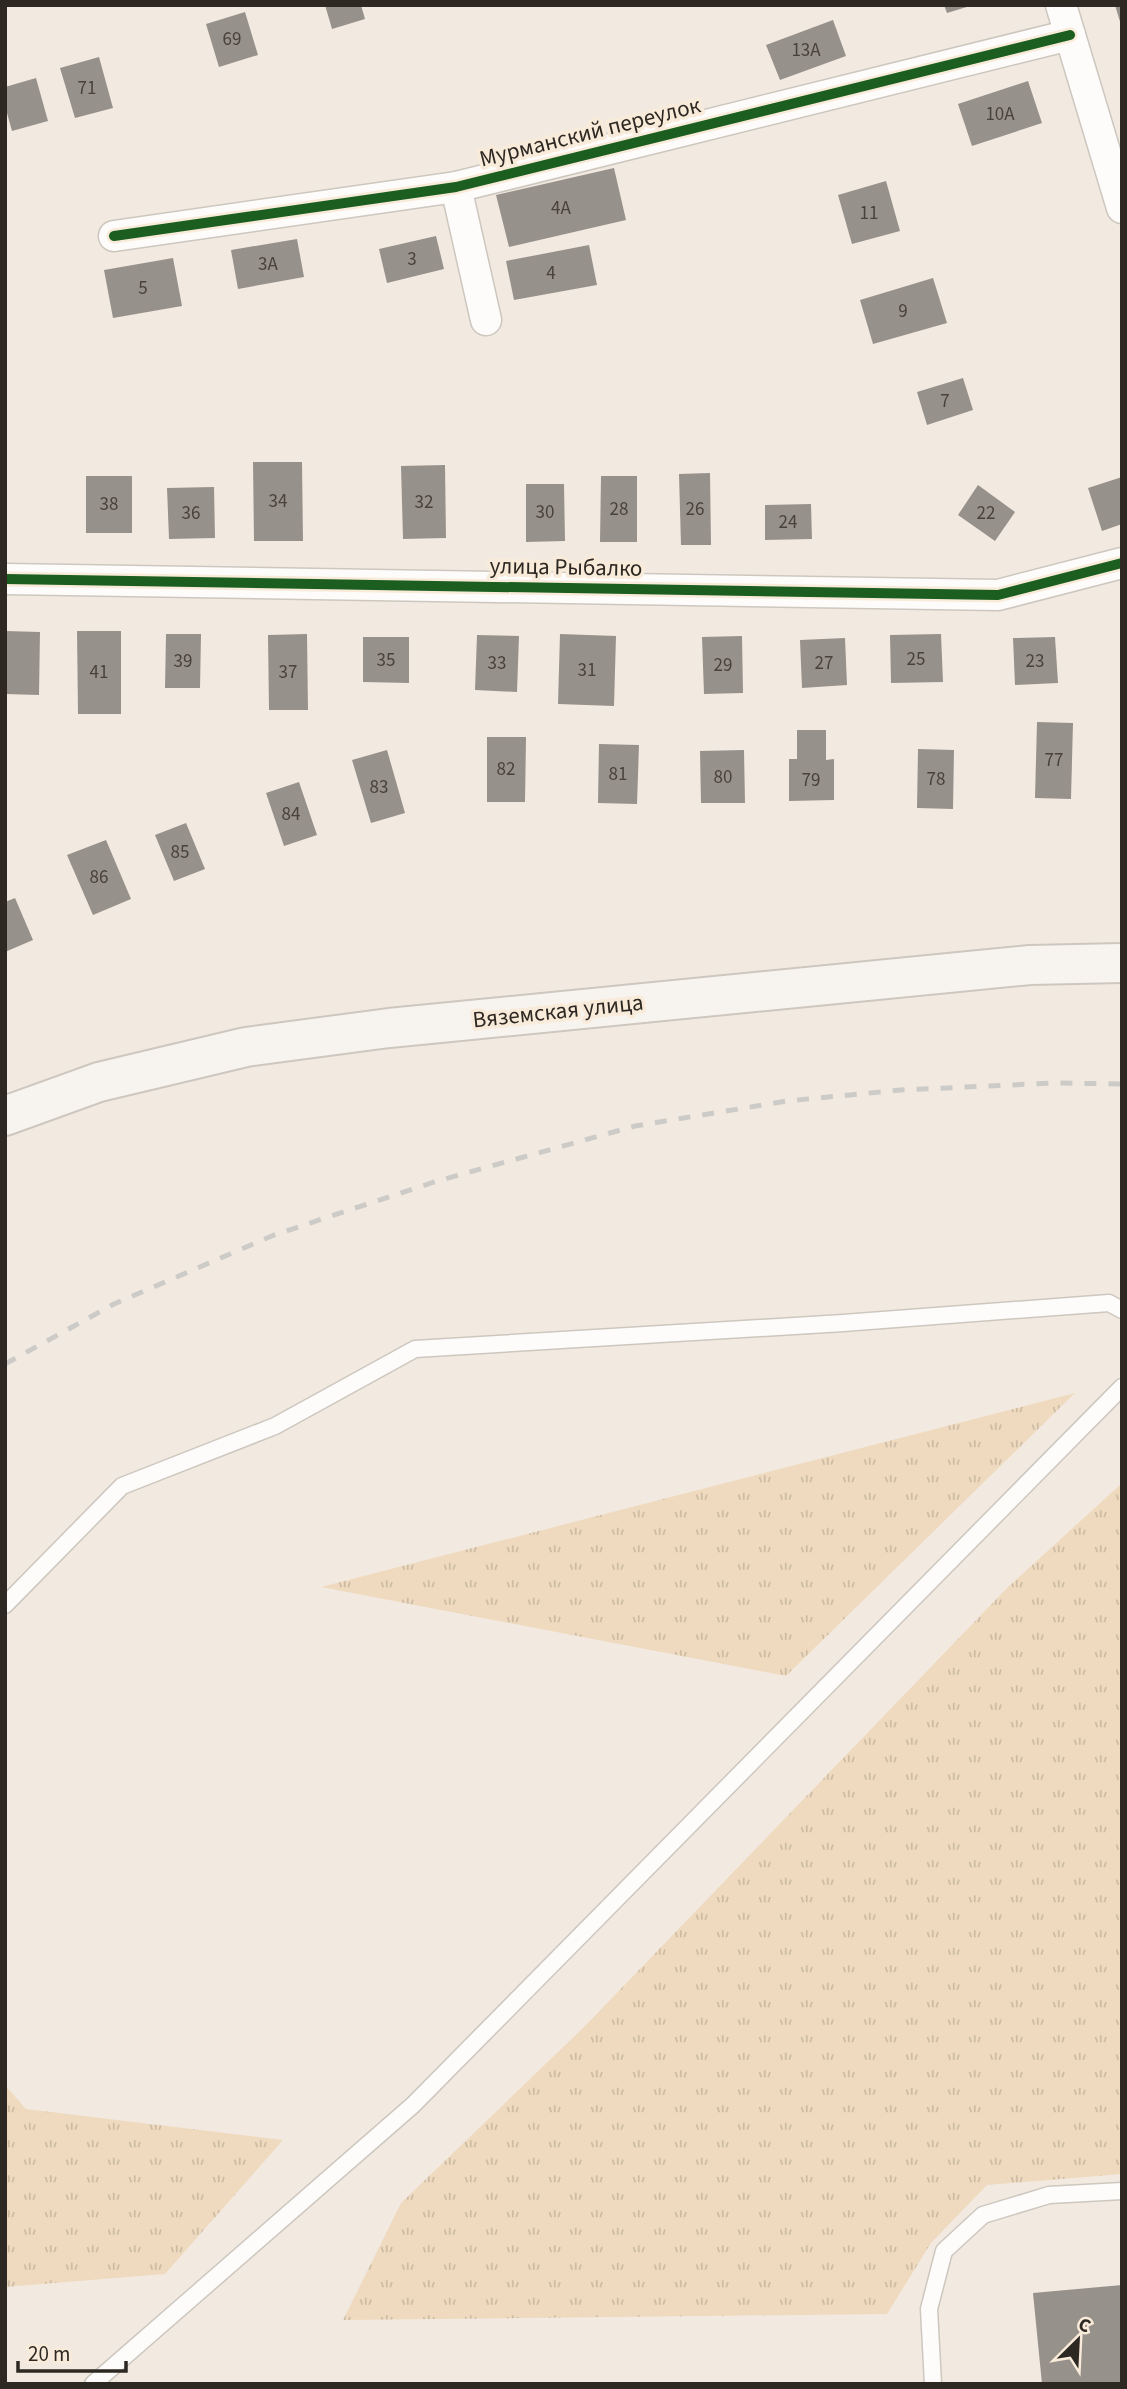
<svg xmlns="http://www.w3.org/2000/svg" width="1127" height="2389" viewBox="0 0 1127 2389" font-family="'Source Sans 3',sans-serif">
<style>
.grass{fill:url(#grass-tufts)}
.building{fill:#97918b}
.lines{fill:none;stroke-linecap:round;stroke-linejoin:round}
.lane-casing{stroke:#cdc7bf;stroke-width:19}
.street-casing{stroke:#cdc7bf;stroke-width:33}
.secondary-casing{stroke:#cdc7bf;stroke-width:42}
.lane{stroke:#fdfcfa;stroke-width:16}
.street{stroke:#fdfcfa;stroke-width:30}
.secondary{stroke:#f7f4f0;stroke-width:38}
.rail{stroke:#cdcbc8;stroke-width:5;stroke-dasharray:12 12;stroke-linecap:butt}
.cycleway-casing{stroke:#f9ebda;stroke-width:15}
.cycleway{stroke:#1b5e20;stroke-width:10}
.labels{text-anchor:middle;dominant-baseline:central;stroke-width:7;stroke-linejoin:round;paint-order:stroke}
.number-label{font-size:19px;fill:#48423c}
.street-label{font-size:23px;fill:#2d2822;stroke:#f9ebda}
</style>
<defs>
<pattern id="grass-tufts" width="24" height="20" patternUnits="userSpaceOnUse" patternTransform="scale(1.75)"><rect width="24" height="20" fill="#efdabf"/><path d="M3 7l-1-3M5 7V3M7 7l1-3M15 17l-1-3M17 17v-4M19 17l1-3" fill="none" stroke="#cdbba4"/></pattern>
</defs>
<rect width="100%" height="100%" fill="#f2eae1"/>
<g class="grass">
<path d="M 1075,1393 L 786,1676 L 321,1587 Z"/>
<path d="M 1122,1483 L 1122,2174 L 987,2185 L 931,2243 L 887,2314 L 343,2320 L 401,2203 L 584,2027 L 1006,1589 Z"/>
<path d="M 5,2085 L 26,2109 L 283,2140 L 165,2274 L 5,2287 Z"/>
</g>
<g class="building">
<path d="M 325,5 L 361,5 L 365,19 L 332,29 Z"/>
<path d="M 944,5 L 970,5 L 970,6 L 947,13 Z"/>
<path d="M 1115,5 L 1122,5 L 1122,25 L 1121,25 Z"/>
<path d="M 245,12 L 258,55 L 219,67 L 206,24 Z"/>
<path d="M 833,20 L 846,56 L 780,80 L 766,45 Z"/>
<path d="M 99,57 L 113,108 L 75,118 L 60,68 Z"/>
<path d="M 36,78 L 48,121 L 12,131 L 5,106 L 5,87 Z"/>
<path d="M 1028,81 L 1042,123 L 972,146 L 958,104 Z"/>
<path d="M 614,168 L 626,220 L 509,247 L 496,195 Z"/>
<path d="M 886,181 L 900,231 L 852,244 L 838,195 Z"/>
<path d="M 436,236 L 444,269 L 387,283 L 379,249 Z"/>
<path d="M 297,239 L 304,277 L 238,289 L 231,250 Z"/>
<path d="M 589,245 L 597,285 L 514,300 L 506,261 Z"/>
<path d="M 173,258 L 182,306 L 113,318 L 104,270 Z"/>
<path d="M 933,278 L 947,323 L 873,344 L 860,300 Z"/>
<path d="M 963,378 L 973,410 L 927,425 L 917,392 Z"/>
<path d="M 253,462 L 302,462 L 303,541 L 254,541 Z"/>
<path d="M 445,465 L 446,538 L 403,539 L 401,466 Z"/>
<path d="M 710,473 L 711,545 L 681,545 L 679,474 Z"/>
<rect x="86" y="476" width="46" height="57"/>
<path d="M 601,476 L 637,476 L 637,542 L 600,542 Z"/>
<path d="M 1122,477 L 1122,524 L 1102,531 L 1088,488 Z"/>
<path d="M 526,484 L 564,484 L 565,541 L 526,542 Z"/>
<path d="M 978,485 L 1015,512 L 995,541 L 958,515 Z"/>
<path d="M 214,487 L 215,538 L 169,539 L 167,488 Z"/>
<path d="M 811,504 L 812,539 L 765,540 L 765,505 Z"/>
<path d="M 5,631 L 40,632 L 39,695 L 5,694 Z"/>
<path d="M 77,631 L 121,631 L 121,714 L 78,714 Z"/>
<path d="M 166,634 L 201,634 L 200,688 L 165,688 Z"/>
<path d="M 307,634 L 308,710 L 269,710 L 268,635 Z"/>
<path d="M 560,634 L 616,636 L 614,706 L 558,704 Z"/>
<path d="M 941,634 L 943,682 L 891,683 L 890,635 Z"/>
<path d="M 477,635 L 519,636 L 517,692 L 475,690 Z"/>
<path d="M 742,636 L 743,693 L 704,694 L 702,637 Z"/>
<path d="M 363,637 L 409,637 L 409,683 L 363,682 Z"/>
<path d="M 1055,637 L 1058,683 L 1015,685 L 1013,638 Z"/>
<path d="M 845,638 L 847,685 L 802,688 L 800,640 Z"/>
<path d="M 1037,722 L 1073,723 L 1071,799 L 1035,798 Z"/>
<path d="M 797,730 L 826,730 L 826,760 L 834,759 L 834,800 L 789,801 L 789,759 L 797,759 Z"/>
<path d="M 487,737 L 526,737 L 525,802 L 487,802 Z"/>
<path d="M 599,744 L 639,745 L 637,804 L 598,803 Z"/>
<path d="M 918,749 L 954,750 L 953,809 L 917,808 Z"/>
<path d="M 387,750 L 405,813 L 371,823 L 352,760 Z"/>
<path d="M 744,750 L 745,803 L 701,803 L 700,751 Z"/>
<path d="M 299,782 L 317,835 L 284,846 L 266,793 Z"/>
<path d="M 186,823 L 205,869 L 174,881 L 155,835 Z"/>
<path d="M 106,840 L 131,899 L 93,915 L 67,855 Z"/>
<path d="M 15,898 L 33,940 L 5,952 L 5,902 Z"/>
<path d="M 1122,2285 L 1122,2384 L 1042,2384 L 1033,2293 Z"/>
</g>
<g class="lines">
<g class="lane-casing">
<g id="lane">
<path d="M 5,1605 L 122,1486 L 275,1426 L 415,1349 L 843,1323 L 1109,1303 L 1122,1310"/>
<path d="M 93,2384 L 413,2105 L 1122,1387"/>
<path d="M 933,2384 L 929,2309 L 944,2251 L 983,2215 L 1049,2195 L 1122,2191"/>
</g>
</g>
<g class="street-casing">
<g id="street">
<path d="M 1061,5 L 1122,208"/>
<path d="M 456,187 L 486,320"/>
<path d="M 114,236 L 456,187 L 1070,35"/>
<path d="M 5,579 L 998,595 L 1122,563"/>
</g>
</g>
<g class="secondary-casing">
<path id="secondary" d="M 5,1116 L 99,1082 L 246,1047 L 389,1028 L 1030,965 L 1122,963"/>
</g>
<use href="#lane" class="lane"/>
<use href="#street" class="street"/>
<use href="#secondary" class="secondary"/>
<path class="rail" d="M 5,1364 L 114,1304 L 274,1235 L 434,1182 L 635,1126 L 787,1101 L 901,1090 L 1054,1083 L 1122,1084"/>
<g class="cycleway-casing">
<g id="cycleway">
<path d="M 114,236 L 456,187 L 1070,35"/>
<path d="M 5,579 L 998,595 L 1122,563"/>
</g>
</g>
<use href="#cycleway" class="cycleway"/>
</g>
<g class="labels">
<g class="number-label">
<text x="232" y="39">69</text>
<text x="806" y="50">13А</text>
<text x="87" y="88">71</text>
<text x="1000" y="114">10А</text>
<text x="561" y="208">4А</text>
<text x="869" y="213">11</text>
<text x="412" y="259">3</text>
<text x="268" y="264">3А</text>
<text x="551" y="273">4</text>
<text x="143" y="288">5</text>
<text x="903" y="311">9</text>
<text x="945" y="401">7</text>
<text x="278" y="501">34</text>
<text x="424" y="502">32</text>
<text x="109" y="504">38</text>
<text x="619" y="509">28</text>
<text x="695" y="509">26</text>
<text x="545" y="512">30</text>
<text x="191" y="513">36</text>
<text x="986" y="513">22</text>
<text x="788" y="522">24</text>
<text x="916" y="659">25</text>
<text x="386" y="660">35</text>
<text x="183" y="661">39</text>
<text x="1035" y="661">23</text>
<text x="497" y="663">33</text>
<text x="824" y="663">27</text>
<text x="723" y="665">29</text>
<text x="587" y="670">31</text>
<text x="99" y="672">41</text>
<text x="288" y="672">37</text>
<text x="1054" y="760">77</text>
<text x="506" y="769">82</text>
<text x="618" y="774">81</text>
<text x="723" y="777">80</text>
<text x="936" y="779">78</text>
<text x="811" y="780">79</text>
<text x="379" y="787">83</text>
<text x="291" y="814">84</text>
<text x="180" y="852">85</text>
<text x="99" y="877">86</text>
</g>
<g class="street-label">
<text transform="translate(590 132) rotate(-14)">Мурманский переулок</text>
<text transform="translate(566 567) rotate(1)">улица Рыбалко</text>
<text transform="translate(558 1011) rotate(-6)">Вяземская улица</text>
</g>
</g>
<rect width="1127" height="2389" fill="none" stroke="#2d2822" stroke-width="14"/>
<g transform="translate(1078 2340) rotate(24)" stroke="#f9ebda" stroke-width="5" paint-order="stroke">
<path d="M0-5L12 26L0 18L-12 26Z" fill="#2d2822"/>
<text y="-10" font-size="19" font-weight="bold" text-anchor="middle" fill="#2d2822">С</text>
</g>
<path d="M18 2361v10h108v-10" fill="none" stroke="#2d2822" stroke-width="3.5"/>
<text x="28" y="2361" font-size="21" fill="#2d2822" stroke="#f9ebda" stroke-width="5" paint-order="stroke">20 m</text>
</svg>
